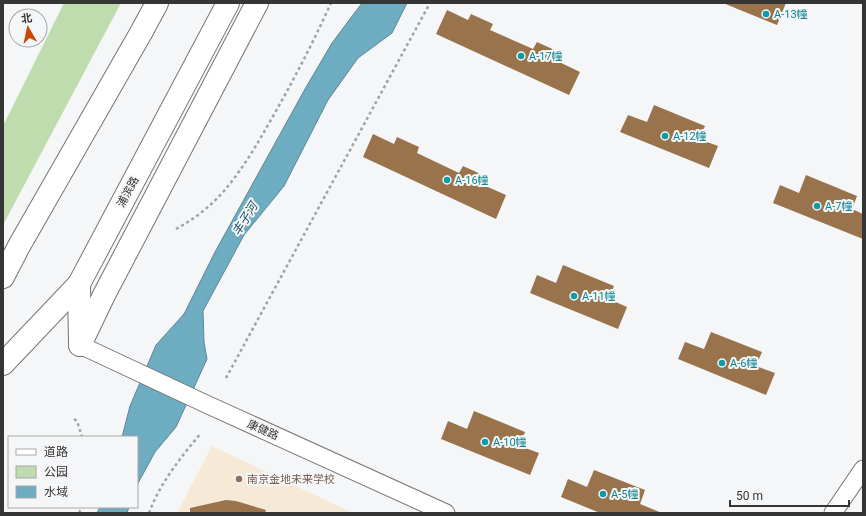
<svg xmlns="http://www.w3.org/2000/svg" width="866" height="516" viewBox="0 0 866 516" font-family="Roboto,'Noto Sans SC',sans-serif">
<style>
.education{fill:#f6ead6}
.green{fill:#bfdcaf}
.water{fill:#6dacc1;stroke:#5c8897}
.building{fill:#98734c}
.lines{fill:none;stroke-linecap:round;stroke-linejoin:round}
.street-casing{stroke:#747475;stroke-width:19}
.secondary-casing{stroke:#747475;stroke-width:24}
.primary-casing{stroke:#747475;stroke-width:24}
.path{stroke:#a1a2a3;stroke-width:2.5;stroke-dasharray:3 3;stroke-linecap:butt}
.street{stroke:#fff;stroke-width:17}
.secondary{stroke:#fff;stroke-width:22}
.primary{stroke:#fff;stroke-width:22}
.culture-dot{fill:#0f9aa8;stroke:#f5f6f7;stroke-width:1.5}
.education-dot{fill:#8d6e63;stroke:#f5f6f7;stroke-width:1.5}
.labels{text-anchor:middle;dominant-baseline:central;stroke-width:4;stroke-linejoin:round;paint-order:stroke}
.culture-label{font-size:11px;fill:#0d838f;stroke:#f5f6f7;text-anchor:start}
.street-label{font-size:11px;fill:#353536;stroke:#f5f6f7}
.education-label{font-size:11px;fill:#785e54;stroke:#f5f6f7;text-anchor:start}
.water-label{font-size:12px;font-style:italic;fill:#174d5d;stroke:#f5f6f7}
</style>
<rect width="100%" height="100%" fill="#f5f6f7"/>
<path class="education" d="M 212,446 L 353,513 L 177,513 Z"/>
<path class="green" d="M 64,3 L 121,3 L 3,225 L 3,126 Z"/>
<g class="water">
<path d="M 362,3 L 407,3 L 392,33 L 358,58 L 328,100 L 284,186 L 244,235 L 203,311 L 204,342 L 207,359 L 176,427 L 155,452 L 137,485 L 137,437 L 122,437 L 130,406 L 156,345 L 184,314 L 215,252 L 305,89 L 332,43 Z"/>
<path d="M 100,507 L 129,507 L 127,513 L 97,513 Z"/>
</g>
<g class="building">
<path d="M 723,3 L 786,3 L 777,25 Z"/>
<path d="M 447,10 L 468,20 L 471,14 L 493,24 L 490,30 L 533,49 L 537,42 L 559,52 L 555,60 L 580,72 L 569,95 L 436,34 Z"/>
<path d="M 654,105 L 705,126 L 699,139 L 718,146 L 709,168 L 620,132 L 628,115 L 647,122 Z"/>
<path d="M 373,134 L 394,144 L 397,137 L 419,147 L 417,153 L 459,173 L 463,166 L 485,176 L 481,184 L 506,195 L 496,219 L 363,157 Z"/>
<path d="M 806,175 L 857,196 L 852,209 L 863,214 L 863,239 L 773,203 L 780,185 L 799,193 Z"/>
<path d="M 563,265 L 614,286 L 609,299 L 627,307 L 618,329 L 530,293 L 537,275 L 556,283 Z"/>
<path d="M 711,332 L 762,352 L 756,366 L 775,373 L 766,395 L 678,359 L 685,342 L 704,349 Z"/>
<path d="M 474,411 L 525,432 L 520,446 L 539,453 L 530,475 L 441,439 L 448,421 L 467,429 Z"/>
<path d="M 594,470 L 645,490 L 640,504 L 662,513 L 600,513 L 561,497 L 568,479 L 587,487 Z"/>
<path d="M 226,500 L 236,501 L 266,510 L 265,513 L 190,513 L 190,508 Z"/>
</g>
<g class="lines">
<g class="street-casing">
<g id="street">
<path d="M 80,345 L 206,404 L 446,513"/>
<path d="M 833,513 L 863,469"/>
</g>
</g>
<g class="secondary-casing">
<g id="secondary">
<path d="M 3,277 L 19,246 L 142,31 L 157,3"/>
<path d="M 80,345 L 104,295 L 257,3"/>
</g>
</g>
<g class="primary-casing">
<g id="primary">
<path d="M 79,284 L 80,345"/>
<path d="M 3,364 L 79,284 L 228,3"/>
</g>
</g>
<g class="path">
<path d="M 176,229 C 194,219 210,207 224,191 C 241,171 255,148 268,125 C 291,85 312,45 331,3"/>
<path d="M 226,378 L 430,3"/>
<path d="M 74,419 L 77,421 L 82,437"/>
<path d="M 79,513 L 82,507"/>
<path d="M 149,513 C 160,483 181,457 201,433"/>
</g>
<use href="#street" class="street"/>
<use href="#secondary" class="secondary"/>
<use href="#primary" class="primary"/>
</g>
<g class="culture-dot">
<circle cx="766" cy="14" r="4"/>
<circle cx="521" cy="56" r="4"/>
<circle cx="665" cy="136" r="4"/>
<circle cx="447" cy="180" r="4"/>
<circle cx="817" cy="206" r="4"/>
<circle cx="574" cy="296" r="4"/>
<circle cx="722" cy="363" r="4"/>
<circle cx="485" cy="442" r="4"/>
<circle cx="603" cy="494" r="4"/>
</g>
<circle class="education-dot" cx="239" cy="479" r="4"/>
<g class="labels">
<g class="culture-label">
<text x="774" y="14">A-13幢</text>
<text x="529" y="56">A-17幢</text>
<text x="673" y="136">A-12幢</text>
<text x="455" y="180">A-16幢</text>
<text x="825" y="206">A-7幢</text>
<text x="582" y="296">A-11幢</text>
<text x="730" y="363">A-6幢</text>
<text x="493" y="442">A-10幢</text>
<text x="611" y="494">A-5幢</text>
</g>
<g class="street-label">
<text transform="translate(128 192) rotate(-62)">浦滨路</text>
<text transform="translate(263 430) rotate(24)">康健路</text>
</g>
<g class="education-label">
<text x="247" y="479">南京金地未来学校</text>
</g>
<g class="water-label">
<text transform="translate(245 219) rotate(-58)">丰子河</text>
</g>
</g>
<rect width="866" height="516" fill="none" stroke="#353536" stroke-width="8"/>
<rect x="8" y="436" width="130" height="72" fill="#f5f6f7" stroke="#a8a9aa"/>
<rect x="16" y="449" width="20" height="6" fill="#ffffff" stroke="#a8a9aa"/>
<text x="44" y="456" font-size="12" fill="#353536">道路</text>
<rect x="16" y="466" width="20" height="12" fill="#bfdcaf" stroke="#a8a9aa"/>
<text x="44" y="476" font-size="12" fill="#353536">公园</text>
<rect x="16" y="486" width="20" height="12" fill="#6dacc1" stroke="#a8a9aa"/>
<text x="44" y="496" font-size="12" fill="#353536">水域</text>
<g transform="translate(28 28) rotate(351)"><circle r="19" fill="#f5f6f7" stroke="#a8a9aa"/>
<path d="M0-3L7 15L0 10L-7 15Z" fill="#cb4600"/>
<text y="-6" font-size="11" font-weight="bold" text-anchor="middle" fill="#353536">北</text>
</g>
<path d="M730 500v6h119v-6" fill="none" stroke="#353536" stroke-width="2"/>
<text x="736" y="500" font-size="12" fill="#353536" stroke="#f5f6f7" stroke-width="3" paint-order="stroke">50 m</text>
</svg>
